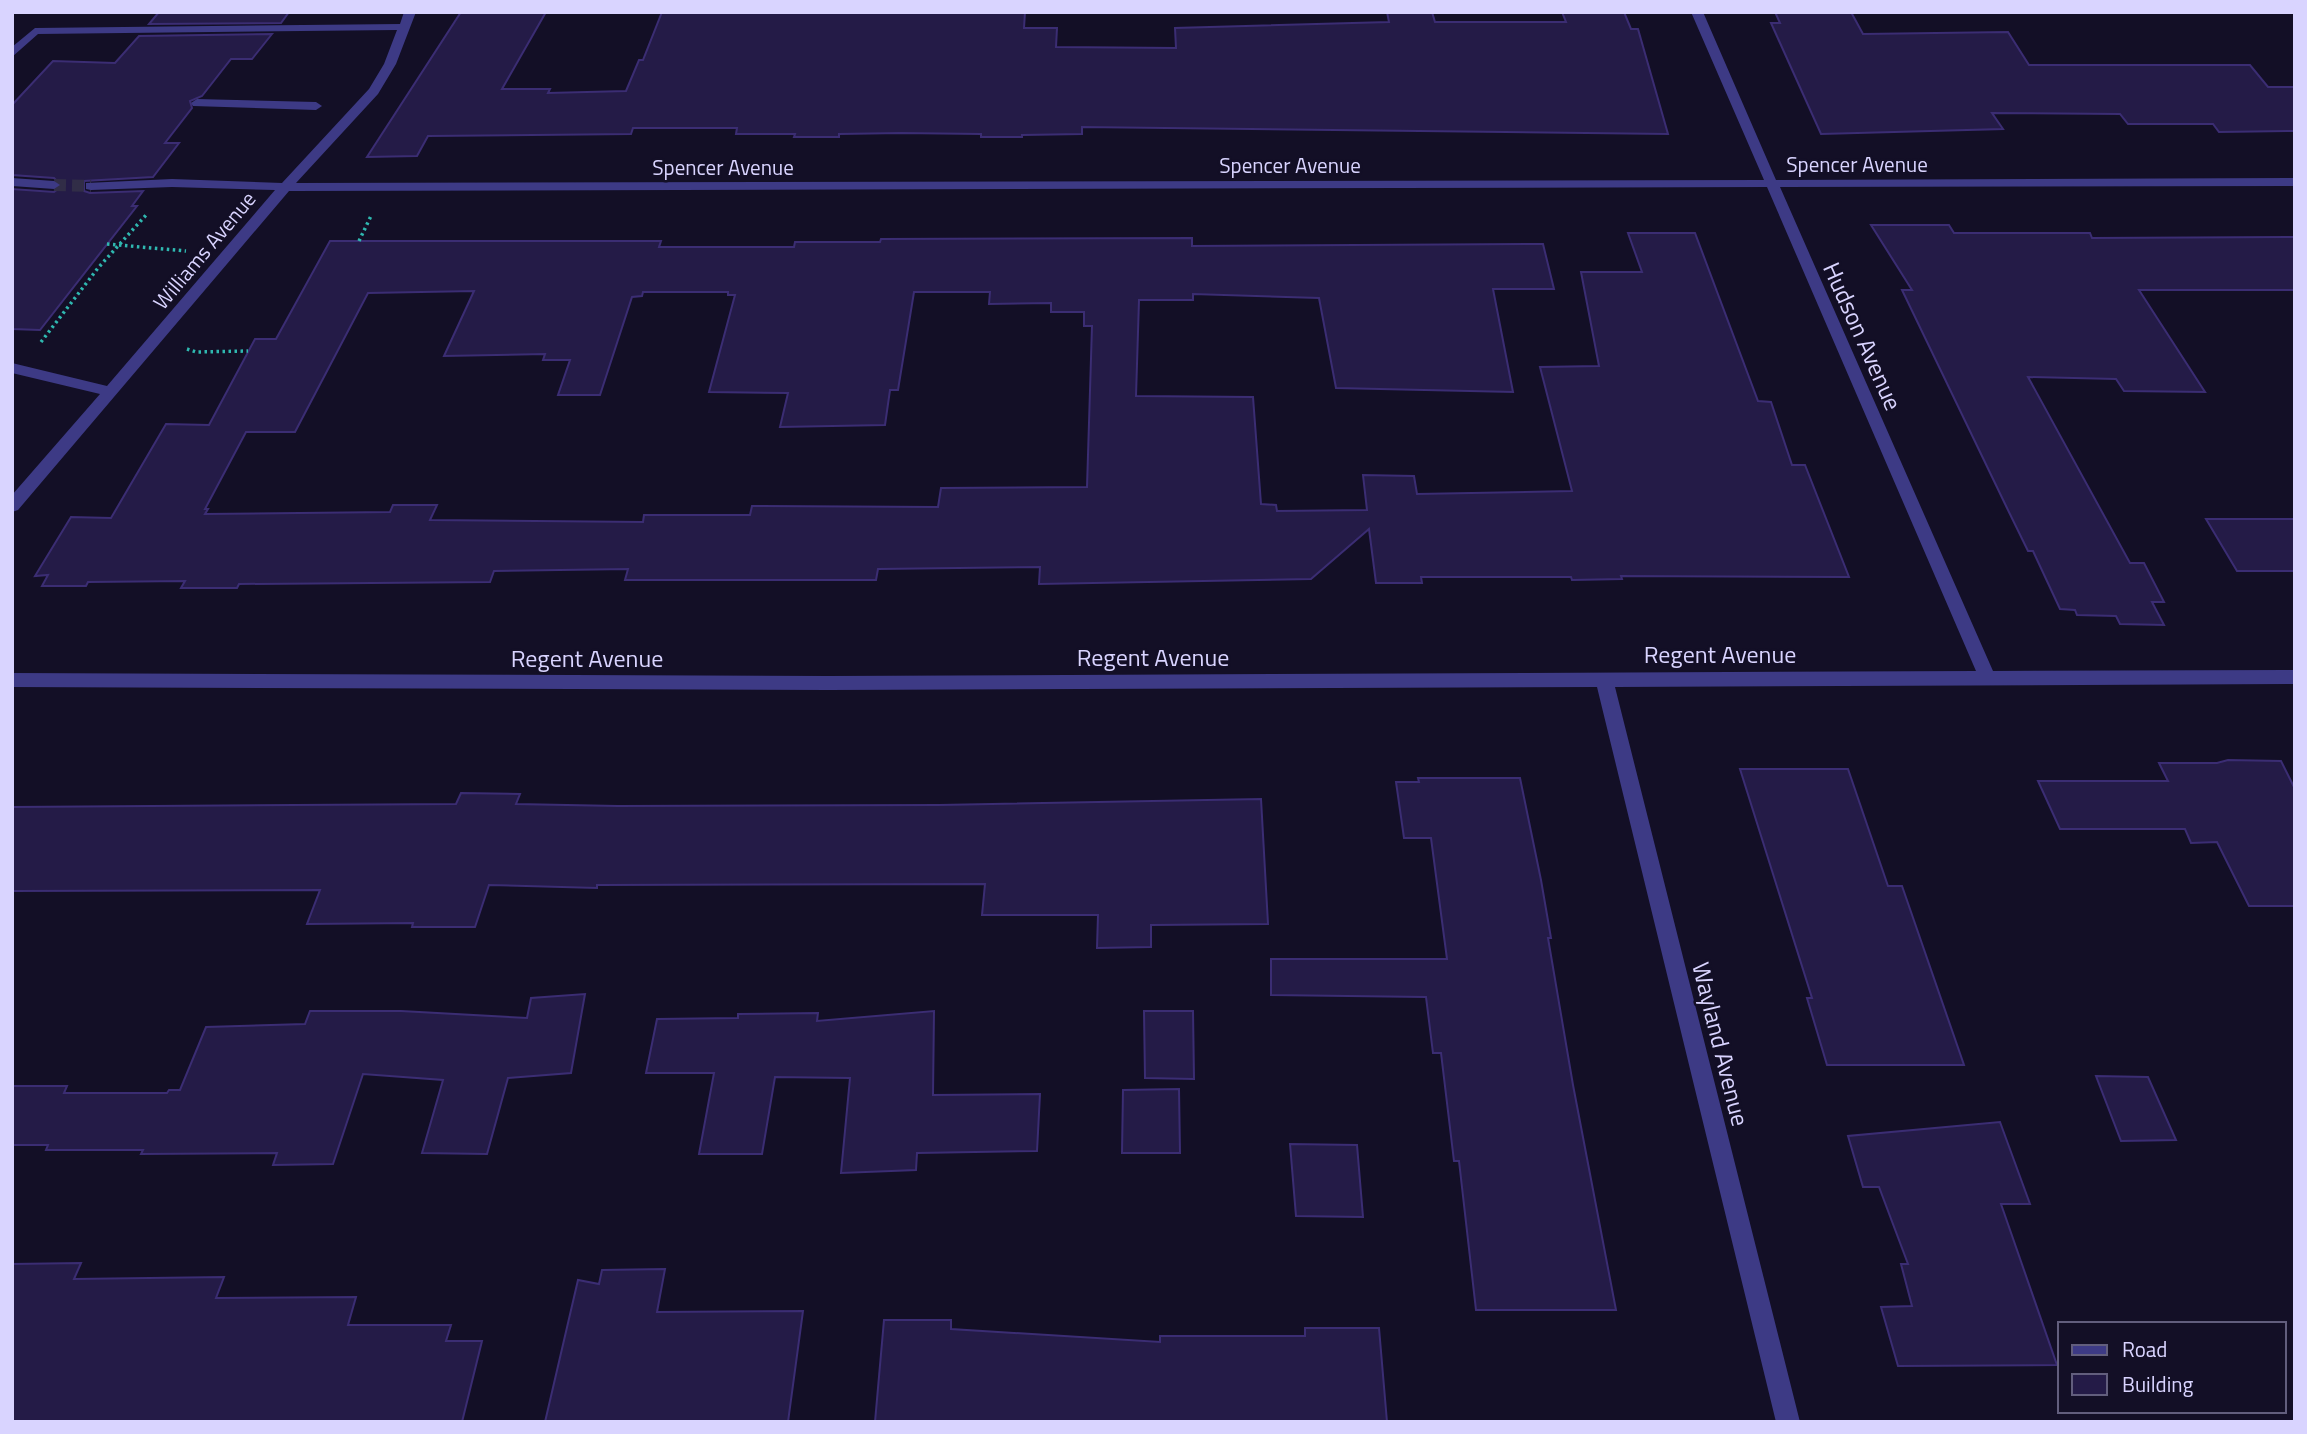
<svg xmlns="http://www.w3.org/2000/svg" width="2307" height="1434" viewBox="0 0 2307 1434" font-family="'Titillium Web',sans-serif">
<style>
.building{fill:#241b47;stroke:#3b2d73;stroke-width:2;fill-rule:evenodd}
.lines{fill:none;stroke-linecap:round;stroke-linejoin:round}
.minor-tunnel{stroke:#312d47;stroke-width:12;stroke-dasharray:12 6;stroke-linecap:butt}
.path{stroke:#2fb8b0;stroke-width:3.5;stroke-dasharray:2.5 3.5;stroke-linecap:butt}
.minor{fill:#3d3a85;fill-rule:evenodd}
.labels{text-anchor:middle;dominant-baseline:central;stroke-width:5;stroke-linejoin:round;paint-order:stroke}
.far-street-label{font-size:21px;fill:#d9d4ff;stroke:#130f26}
.street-label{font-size:24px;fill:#d9d4ff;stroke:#130f26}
</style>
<rect width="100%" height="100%" fill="#130f26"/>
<g class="building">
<path d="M 159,12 L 289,12 L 281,23 L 149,24 Z"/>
<path d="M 461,12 L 546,12 L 502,89 L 550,89 L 548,93 L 626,91 L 639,60 L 643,60 L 662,12 L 1025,12 L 1024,28 L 1057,28 L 1056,47 L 1176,48 L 1175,28 L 1389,22 L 1387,12 L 1432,12 L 1435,22 L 1566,22 L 1562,12 L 1624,12 L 1631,29 L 1638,29 L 1668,134 L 1082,127 L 1082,134 L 1022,135 L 1022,137 L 981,137 L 981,134 L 901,133 L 839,134 L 839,137 L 794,137 L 795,134 L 736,134 L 737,128 L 633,128 L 631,134 L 428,136 L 417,156 L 367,157 Z"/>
<path d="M 1775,12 L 1851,12 L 1863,34 L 2008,32 L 2029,65 L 2250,65 L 2268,87 L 2295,87 L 2295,131 L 2219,132 L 2213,124 L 2128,124 L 2120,114 L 1992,113 L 2003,129 L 1821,134 L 1771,23 L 1780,23 Z"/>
<path d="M 272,34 L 252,59 L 231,59 L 202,96 L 190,101 L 192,108 L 165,143 L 179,143 L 153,177 L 84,181 L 84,191 L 90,193 L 143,191 L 132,206 L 137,206 L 40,330 L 12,329 L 12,189 L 54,192 L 62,186 L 54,178 L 12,175 L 12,105 L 53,61 L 115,63 L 139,36 Z"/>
<path d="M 1871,225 L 1949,225 L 1954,233 L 2090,233 L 2092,238 L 2295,237 L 2295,290 L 2139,290 L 2205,392 L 2124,391 L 2116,379 L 2028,377 L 2130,563 L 2144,563 L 2164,602 L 2152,602 L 2164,625 L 2120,624 L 2116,616 L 2077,615 L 2075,610 L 2060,609 L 2033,551 L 2028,551 L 2007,508 L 1902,290 L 1912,290 Z"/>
<path d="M 1628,233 L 1695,233 L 1758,401 L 1771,402 L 1792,465 L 1805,465 L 1849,577 L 1621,576 L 1622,579 L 1572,580 L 1571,577 L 1421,577 L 1422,583 L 1376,583 L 1369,529 L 1311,579 L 1039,584 L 1040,567 L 878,569 L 876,580 L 625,580 L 628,569 L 494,571 L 490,582 L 239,584 L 237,588 L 181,588 L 185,581 L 88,582 L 86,586 L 42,586 L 48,575 L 35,576 L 71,517 L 111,518 L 166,424 L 209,425 L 255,339 L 276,339 L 330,241 L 661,241 L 659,247 L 794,247 L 795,242 L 880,242 L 881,239 L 1192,238 L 1192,246 L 1543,244 L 1554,289 L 1493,289 L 1513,392 L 1336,388 L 1319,298 L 1193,294 L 1193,300 L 1139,300 L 1136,396 L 1253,397 L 1261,504 L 1276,505 L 1277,511 L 1367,510 L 1363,475 L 1414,476 L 1417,494 L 1572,491 L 1540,367 L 1599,366 L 1581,272 L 1642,272 ZM 474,291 L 444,356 L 545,354 L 543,360 L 570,360 L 558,395 L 600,395 L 632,297 L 642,296 L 643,292 L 728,292 L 728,295 L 735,295 L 709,392 L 788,393 L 780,427 L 885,425 L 890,390 L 898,390 L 914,292 L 990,292 L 989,304 L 1051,303 L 1051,312 L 1084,312 L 1084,326 L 1092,326 L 1087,487 L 941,488 L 938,507 L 752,506 L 750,515 L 644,515 L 643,522 L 430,520 L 437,505 L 393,505 L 390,512 L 205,514 L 208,509 L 205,509 L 246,432 L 295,432 L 368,293 Z"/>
<path d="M 2206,519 L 2295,519 L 2295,571 L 2237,571 Z"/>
<path d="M 2228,760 L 2281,761 L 2295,789 L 2295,906 L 2249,906 L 2217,842 L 2191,843 L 2185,829 L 2060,829 L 2038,781 L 2168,781 L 2159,763 L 2217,763 Z"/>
<path d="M 1740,769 L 1848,769 L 1888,886 L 1902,886 L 1964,1065 L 1827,1065 L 1807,998 L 1812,998 Z"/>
<path d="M 1418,778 L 1520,778 L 1541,880 L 1551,938 L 1548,938 L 1573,1085 L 1616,1310 L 1476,1310 L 1459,1161 L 1454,1161 L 1441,1053 L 1433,1053 L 1426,997 L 1271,995 L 1271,959 L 1447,959 L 1431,838 L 1404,838 L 1396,782 L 1419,782 Z"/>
<path d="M 461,793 L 520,794 L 516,804 L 618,806 L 939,805 L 1261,799 L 1268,924 L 1151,925 L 1151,947 L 1097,948 L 1098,915 L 982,915 L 985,884 L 597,885 L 597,888 L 489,885 L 475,927 L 412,927 L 413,923 L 307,924 L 320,890 L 12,891 L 12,807 L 456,804 Z"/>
<path d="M 585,994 L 571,1073 L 508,1078 L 487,1154 L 422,1153 L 443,1080 L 363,1074 L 333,1164 L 273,1165 L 277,1153 L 141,1154 L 143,1150 L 46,1150 L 48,1145 L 12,1145 L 12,1086 L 67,1086 L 64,1093 L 167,1093 L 169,1090 L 180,1090 L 206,1027 L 305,1024 L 310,1011 L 401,1011 L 527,1018 L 531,998 Z"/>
<path d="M 934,1011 L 933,1095 L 1040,1094 L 1037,1151 L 917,1153 L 916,1170 L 841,1173 L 850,1078 L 775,1077 L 762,1154 L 699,1154 L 714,1073 L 646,1073 L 657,1019 L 738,1018 L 738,1014 L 818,1013 L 817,1021 Z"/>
<path d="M 1144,1011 L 1193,1011 L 1194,1079 L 1145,1078 Z"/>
<path d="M 2096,1076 L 2148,1077 L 2176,1140 L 2121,1141 Z"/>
<path d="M 1179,1089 L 1180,1153 L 1122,1153 L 1123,1090 Z"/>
<path d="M 2000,1122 L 2030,1204 L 2001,1204 L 2057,1365 L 1898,1366 L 1881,1307 L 1912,1306 L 1901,1264 L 1908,1264 L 1879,1187 L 1863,1187 L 1848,1136 Z"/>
<path d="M 1290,1144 L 1357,1145 L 1363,1217 L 1296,1216 Z"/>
<path d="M 81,1263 L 74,1279 L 224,1277 L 216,1298 L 356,1297 L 348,1325 L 451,1325 L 446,1341 L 482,1341 L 462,1422 L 12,1422 L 12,1264 Z"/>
<path d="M 665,1269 L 657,1312 L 803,1311 L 788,1422 L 545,1422 L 578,1280 L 599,1284 L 602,1270 Z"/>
<path d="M 884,1320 L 951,1320 L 951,1329 L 1160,1342 L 1160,1336 L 1305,1336 L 1305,1328 L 1379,1328 L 1387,1422 L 875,1422 Z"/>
</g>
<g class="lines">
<path class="minor-tunnel" d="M 54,185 L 91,186"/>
<g class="path">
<path d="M 359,241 L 371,216"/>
<path d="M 107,244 L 186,251"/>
<path d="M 41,342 L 98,268 L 147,214"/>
<path d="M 187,349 L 196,352 L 248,351"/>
</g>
<g class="minor">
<path d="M 404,12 L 416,12 L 396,64 L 378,94 L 296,183 L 1764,180 L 1691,12 L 1703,12 L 1776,180 L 2295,178 L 2295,186 L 1780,187 L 1993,671 L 2295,670 L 2295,684 L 1615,687 L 1800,1422 L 1776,1422 L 1597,687 L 828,690 L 12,687 L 12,673 L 828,676 L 1976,671 L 1767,187 L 289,191 L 18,510 L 12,512 L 12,495 L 100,394 L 12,373 L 12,363 L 107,386 L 275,190 L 172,187 L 91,190 L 86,189 L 86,183 L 172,179 L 282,183 L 369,89 L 384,64 L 397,30 L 38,34 L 12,57 L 12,47 L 35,28 L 400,24 Z"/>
<path d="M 197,99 L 316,102 L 322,106 L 316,110 L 193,106 L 191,103 Z"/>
<path d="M 12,178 L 54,181 L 60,185 L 54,189 L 12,186 Z"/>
</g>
</g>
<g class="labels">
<g class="far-street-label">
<text x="1857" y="164">Spencer Avenue</text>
<text x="1290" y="165">Spencer Avenue</text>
<text x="723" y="167">Spencer Avenue</text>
<text transform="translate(204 250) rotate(-50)">Williams Avenue</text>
</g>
<g class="street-label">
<text transform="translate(1863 336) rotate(66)">Hudson Avenue</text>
<text x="1720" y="654">Regent Avenue</text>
<text x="1153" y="657">Regent Avenue</text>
<text x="587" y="658">Regent Avenue</text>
<text transform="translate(1721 1044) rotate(76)">Wayland Avenue</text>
</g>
</g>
<rect width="2307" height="1434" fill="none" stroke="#d9d4ff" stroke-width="28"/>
<rect x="2058" y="1322" width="228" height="91" fill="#130f26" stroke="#625e7d" stroke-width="2"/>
<rect x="2072" y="1345" width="35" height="10" fill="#3d3a85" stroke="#625e7d" stroke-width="2"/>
<text x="2122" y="1357" font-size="21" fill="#d9d4ff">Road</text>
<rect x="2072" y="1374" width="35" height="21" fill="#241b47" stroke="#625e7d" stroke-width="2"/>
<text x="2122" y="1392" font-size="21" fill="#d9d4ff">Building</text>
</svg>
